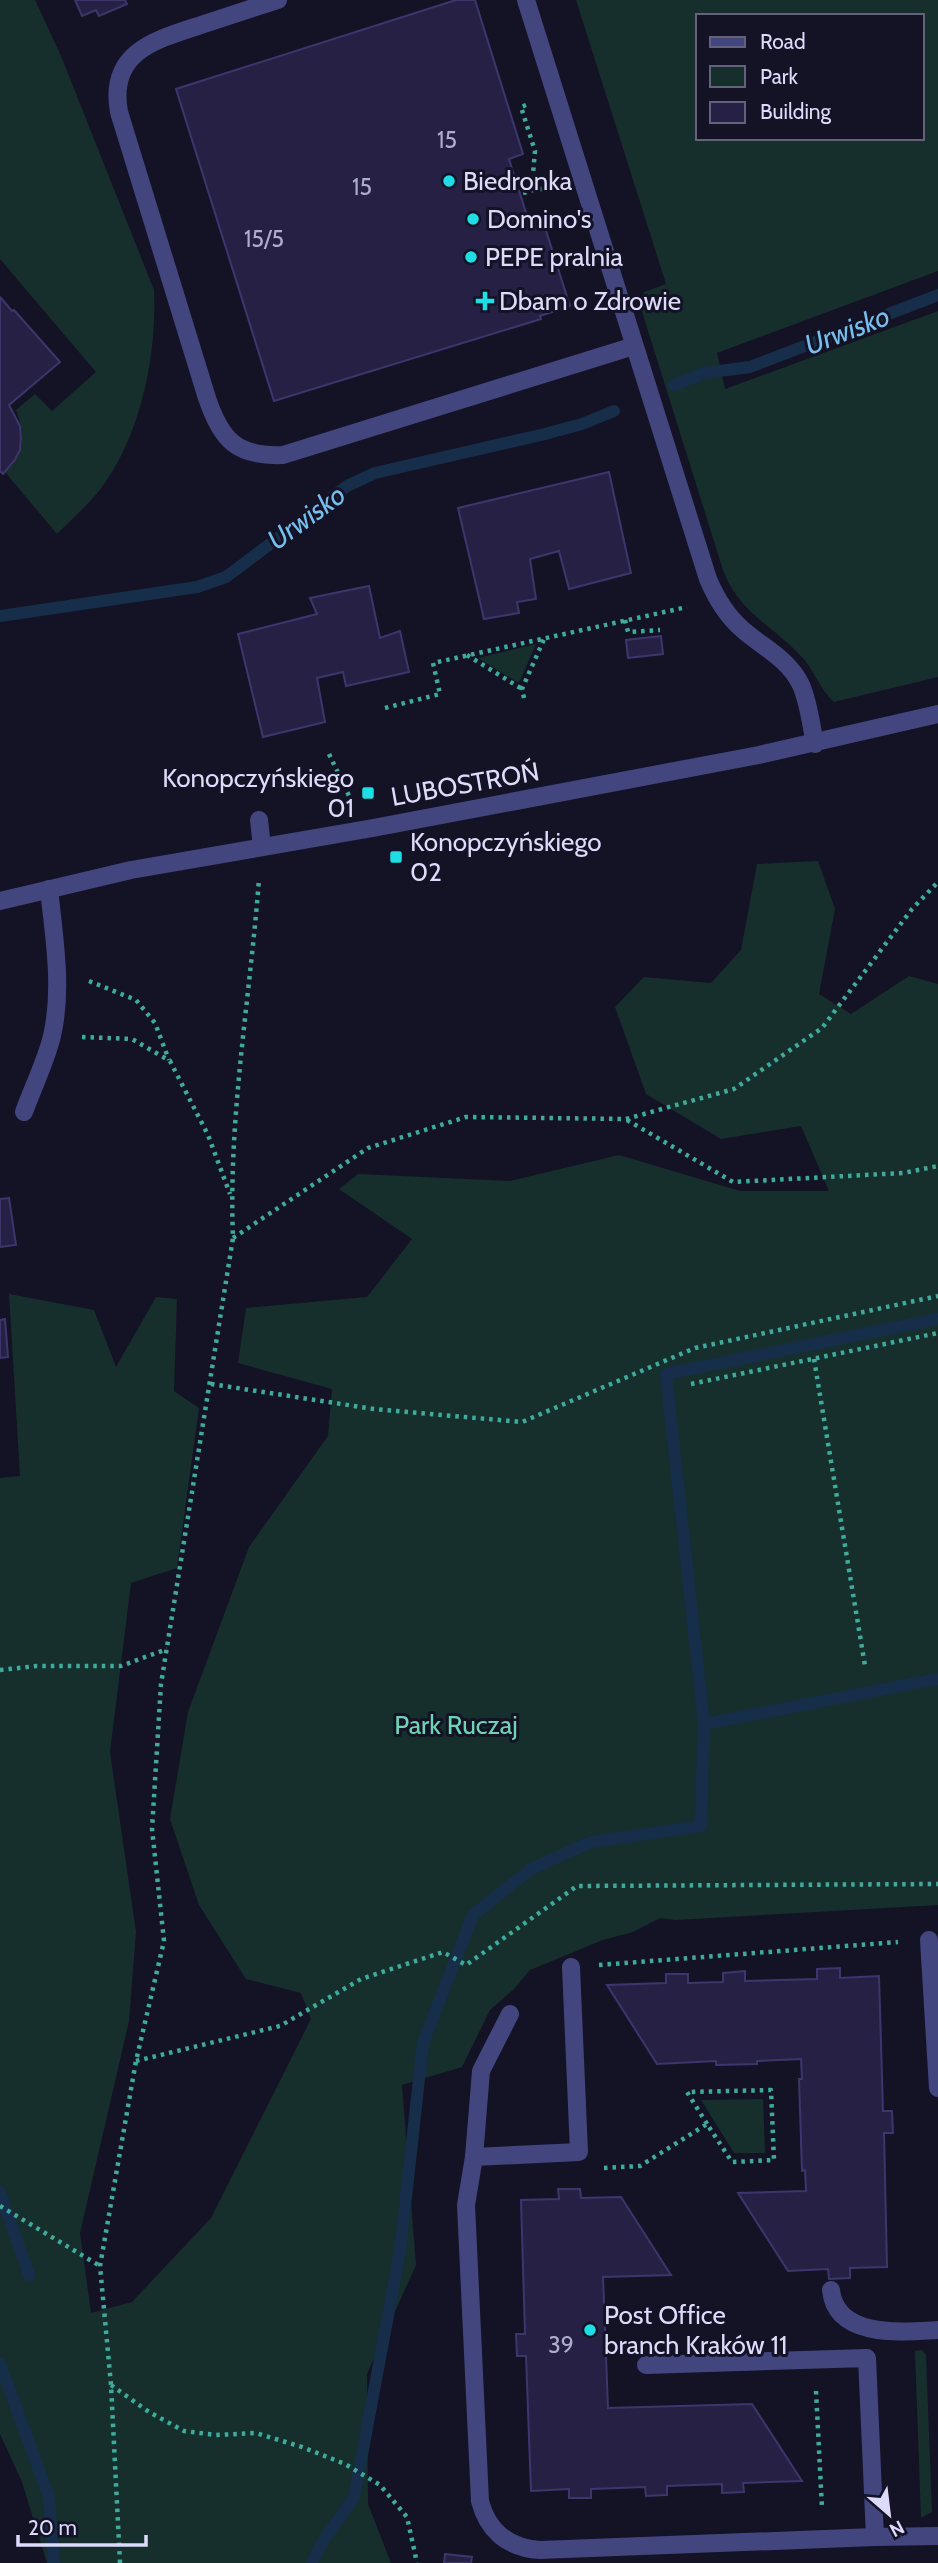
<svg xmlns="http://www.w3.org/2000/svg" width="938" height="2563" viewBox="0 0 938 2563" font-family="Cabin,sans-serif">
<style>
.green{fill:#162f2c;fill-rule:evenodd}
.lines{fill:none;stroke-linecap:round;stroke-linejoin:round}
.stream{stroke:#172e4a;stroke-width:12}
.building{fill:#262144;stroke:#3d366d;stroke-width:2}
.path{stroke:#3fab9d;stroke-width:4.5;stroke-dasharray:3.5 5;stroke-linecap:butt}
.minor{stroke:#43457f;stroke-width:18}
.poi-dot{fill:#1edde4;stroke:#141225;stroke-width:2.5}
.labels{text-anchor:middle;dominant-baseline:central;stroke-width:6;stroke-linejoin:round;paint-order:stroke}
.number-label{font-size:23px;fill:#afaccd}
.poi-label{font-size:26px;fill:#dddbfb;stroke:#141225;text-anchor:start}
.street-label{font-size:26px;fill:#dddbfb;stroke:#141225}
.park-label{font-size:26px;fill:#6fd3b3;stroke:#141225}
.water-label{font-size:28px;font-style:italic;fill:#76beee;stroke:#141225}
</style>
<rect width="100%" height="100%" fill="#141225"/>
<g class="green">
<path d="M 0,0 L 35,0 L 61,56 L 154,290 C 157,355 141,434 102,487 C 89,504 72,519 57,534 L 5,472 C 26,455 25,434 16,410 L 35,394 L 52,411 L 96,372 L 0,259 Z"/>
<path d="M 576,0 L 938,0 L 938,271 L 717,353 L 725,389 L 938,311 L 938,677 L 834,702 C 819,689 814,668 799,654 C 770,624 739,612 723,570 L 639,302 L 644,292 L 666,284 ZM 698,16 L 922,16 L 922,138 L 698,138 Z"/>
<path d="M 536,644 L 520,681 L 517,682 L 478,658 Z"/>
<path d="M 818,861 L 835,909 L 819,994 L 851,1014 L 909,976 L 938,984 L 938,1905 L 676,1920 L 660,1918 L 633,1932 L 603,1940 L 530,1970 L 514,1989 L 490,2010 L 462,2067 L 402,2085 L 416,2265 L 367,2374 L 368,2504 L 391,2563 L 47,2563 L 22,2482 L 0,2434 L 0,1478 L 20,1476 L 9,1294 L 94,1310 L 116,1367 L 156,1297 L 177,1299 L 174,1391 L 199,1408 L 177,1568 L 131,1583 L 110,1752 L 136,1932 L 129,2021 L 80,2233 L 91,2313 L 132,2302 L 211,2218 L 311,2019 L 301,1993 L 246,1979 L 199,1905 L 170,1819 L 188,1712 L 249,1547 L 328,1436 L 332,1389 L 238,1363 L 246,1308 L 367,1297 L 412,1239 L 339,1189 L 358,1174 L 510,1181 L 619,1155 L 740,1191 L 829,1191 L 801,1126 L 721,1139 L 646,1094 L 615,1007 L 644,977 L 711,983 L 741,950 L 757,864 Z"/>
<path d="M 763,2099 L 765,2153 L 734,2153 L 701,2100 Z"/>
<path d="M 922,2350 L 926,2355 L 932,2512 L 921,2518 L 915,2351 Z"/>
</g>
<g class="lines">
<g class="stream">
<path d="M 674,385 L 704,373 L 750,367 L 938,295"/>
<path d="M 0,616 L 197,587 L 226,577 L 347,486 L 375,473 L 545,434 L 582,424 L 614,411"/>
<path d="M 704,1724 L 938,1679"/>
<path d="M 0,2192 L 29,2275"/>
<path d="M 0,2364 L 49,2497 L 54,2563"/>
<path d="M 312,2563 L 323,2541 L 354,2498 L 400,2251 L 423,2043 L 473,1915 L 531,1869 L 591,1842 L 701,1826 L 704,1724 L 666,1374 L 938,1319"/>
</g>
</g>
<g class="building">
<path d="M 75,0 L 125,0 L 127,4 L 99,16 L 96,10 L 82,16 Z"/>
<path d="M 456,0 L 475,0 L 523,154 L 509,159 L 528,219 L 541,215 L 570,306 L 540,316 L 541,319 L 274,401 L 176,89 Z"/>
<path d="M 0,297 L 12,311 L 14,310 L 60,362 L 9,405 L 20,426 L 21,438 L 20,450 L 15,460 L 3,474 L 0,471 Z"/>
<path d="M 609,472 L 631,573 L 569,589 L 559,551 L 530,559 L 536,599 L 517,602 L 519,613 L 484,619 L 458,508 Z"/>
<path d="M 369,586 L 380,638 L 400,631 L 409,672 L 346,686 L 343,672 L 317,678 L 325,722 L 263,737 L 238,634 L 317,614 L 310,598 Z"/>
<path d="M 661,636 L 663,654 L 628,658 L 626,640 Z"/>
<path d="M 9,1198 L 16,1245 L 0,1247 L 0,1199 Z"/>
<path d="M 5,1319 L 8,1357 L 0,1358 L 0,1320 Z"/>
<path d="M 840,1968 L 840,1978 L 879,1976 L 883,2111 L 892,2111 L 893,2133 L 884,2133 L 887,2267 L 850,2268 L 850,2278 L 829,2279 L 828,2269 L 788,2271 L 738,2193 L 806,2191 L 805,2170 L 802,2171 L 799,2079 L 802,2079 L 801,2059 L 757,2061 L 757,2064 L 716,2065 L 716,2061 L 657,2064 L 607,1985 L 666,1983 L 666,1974 L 688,1974 L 688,1983 L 723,1982 L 723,1973 L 745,1971 L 745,1981 L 817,1979 L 817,1969 Z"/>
<path d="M 558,2189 L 580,2189 L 581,2198 L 621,2197 L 671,2275 L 603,2277 L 608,2408 L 752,2404 L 802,2481 L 743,2483 L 744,2492 L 722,2493 L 722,2484 L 667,2486 L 667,2495 L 646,2496 L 645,2487 L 591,2489 L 591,2498 L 569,2498 L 569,2489 L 531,2491 L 526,2356 L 517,2356 L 516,2334 L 525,2334 L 521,2200 L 559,2199 Z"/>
<path d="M 445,2554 L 472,2557 L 471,2563 L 444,2563 Z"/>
</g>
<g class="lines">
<g class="path">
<path d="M 526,105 L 521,107 L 535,151 L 533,174 L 537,189"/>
<path d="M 523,193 L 537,189 L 553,189"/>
<path d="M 625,620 L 628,632 L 660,630"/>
<path d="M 467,655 L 522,689"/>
<path d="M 524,698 L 522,689 L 544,639"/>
<path d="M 385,708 L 440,694 L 433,663 L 687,607"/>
<path d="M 329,754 L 351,800"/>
<path d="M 89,981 L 136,1000 L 155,1023 L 169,1060"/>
<path d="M 82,1037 L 132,1039 L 170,1061 L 208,1135 L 230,1194"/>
<path d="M 627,1120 L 733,1182 L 903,1173 L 938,1166"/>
<path d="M 233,1238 L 368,1148 L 466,1117 L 626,1119 L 734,1089 L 822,1028 L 912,909 L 938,882"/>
<path d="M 814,1359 L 865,1666"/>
<path d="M 211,1384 L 374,1409 L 522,1422 L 695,1348 L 938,1296"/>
<path d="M 691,1384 L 938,1333"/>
<path d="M 0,1670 L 37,1666 L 121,1666 L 167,1649"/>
<path d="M 599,1965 L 898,1942"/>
<path d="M 136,2061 L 280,2026 L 361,1979 L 443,1952 L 466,1965 L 577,1886 L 938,1884"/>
<path d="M 604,2168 L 640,2166 L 707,2124 L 732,2162 L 774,2160 L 771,2090 L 687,2092 L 707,2124"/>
<path d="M 0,2206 L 100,2266"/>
<path d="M 111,2385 L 149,2412 L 184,2431 L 216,2435 L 256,2433 L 302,2447 L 345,2464 L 380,2485 L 407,2517 L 417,2563"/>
<path d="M 816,2391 L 822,2508"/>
<path d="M 120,2563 L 111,2385 L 100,2266 L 136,2061 L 164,1941 L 152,1829 L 161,1684 L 233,1238 C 228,1119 250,998 259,879"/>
</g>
<g class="minor">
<path d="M 278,0 C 252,8 226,17 201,25 C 155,40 108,52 119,112 L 207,398 C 221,440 237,457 283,455 L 634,346"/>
<path d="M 526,0 L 708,579 C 716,598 726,615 742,629 C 762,647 788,658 801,685 C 809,703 811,725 815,744"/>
<path d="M 259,820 L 262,847"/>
<path d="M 0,901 L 131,870 L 373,828 L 759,755 L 938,714"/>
<path d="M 24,1112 C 33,1087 46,1061 52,1036 C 63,988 54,937 49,889"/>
<path d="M 929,1940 L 938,2088"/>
<path d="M 571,1967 L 579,2152 L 474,2157 L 466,2205 L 480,2501 C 488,2532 509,2548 540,2550 L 875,2537"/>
<path d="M 474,2157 L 481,2071 L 510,2014"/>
<path d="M 831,2290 C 836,2339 903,2332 938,2330"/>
<path d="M 646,2365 L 867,2358 L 875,2537 L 938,2536"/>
</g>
</g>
<g class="poi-dot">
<circle cx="449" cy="181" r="7"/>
<circle cx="473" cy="219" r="7"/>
<circle cx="471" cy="257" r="7"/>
<path d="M481.5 290.5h7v7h7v7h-7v7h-7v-7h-7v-7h7z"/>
<rect x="361" y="786" width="14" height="14" rx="3.5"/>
<rect x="389" y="850" width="14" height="14" rx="3.5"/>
<circle cx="590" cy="2330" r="7"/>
</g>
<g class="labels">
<g class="number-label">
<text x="447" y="140">15</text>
<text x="362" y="187">15</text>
<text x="264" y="239">15/5</text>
<text x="561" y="2345">39</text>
</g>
<g class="poi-label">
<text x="463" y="181">Biedronka</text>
<text x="487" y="219">Domino's</text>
<text x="485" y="257">PEPE pralnia</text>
<text x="499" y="301">Dbam o Zdrowie</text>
<text x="354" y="778" text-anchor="end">Konopczyńskiego<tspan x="354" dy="30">01</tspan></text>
<text x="410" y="842">Konopczyńskiego<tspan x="410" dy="30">02</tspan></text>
<text x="604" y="2315">Post Office<tspan x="604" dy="30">branch Kraków 11</tspan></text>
</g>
<g class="street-label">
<text transform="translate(465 784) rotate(-10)">LUBOSTROŃ</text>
</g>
<g class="park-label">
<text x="456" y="1725">Park Ruczaj</text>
</g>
<g class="water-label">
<text transform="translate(847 330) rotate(-21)">Urwisko</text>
<text transform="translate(306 517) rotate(-36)">Urwisko</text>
</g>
</g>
<rect x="696" y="14" width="228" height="126" fill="#141225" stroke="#64627b" stroke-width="2"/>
<rect x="710" y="37" width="35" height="10" fill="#43457f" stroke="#64627b" stroke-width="2"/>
<text x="760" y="49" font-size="21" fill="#dddbfb">Road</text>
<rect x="710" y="66" width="35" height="21" fill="#162f2c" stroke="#64627b" stroke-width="2"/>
<text x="760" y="84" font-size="21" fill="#dddbfb">Park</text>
<rect x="710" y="102" width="35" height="21" fill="#262144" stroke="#64627b" stroke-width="2"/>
<text x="760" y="119" font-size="21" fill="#dddbfb">Building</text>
<g transform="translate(889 2514) rotate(152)" stroke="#141225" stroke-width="5" paint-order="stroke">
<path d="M0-5L12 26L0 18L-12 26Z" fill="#dddbfb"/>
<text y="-10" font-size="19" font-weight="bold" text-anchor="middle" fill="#dddbfb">N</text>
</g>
<path d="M18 2535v10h128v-10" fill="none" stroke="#dddbfb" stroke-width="3.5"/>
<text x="28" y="2535" font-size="21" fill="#dddbfb" stroke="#141225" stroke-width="5" paint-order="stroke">20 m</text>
</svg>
